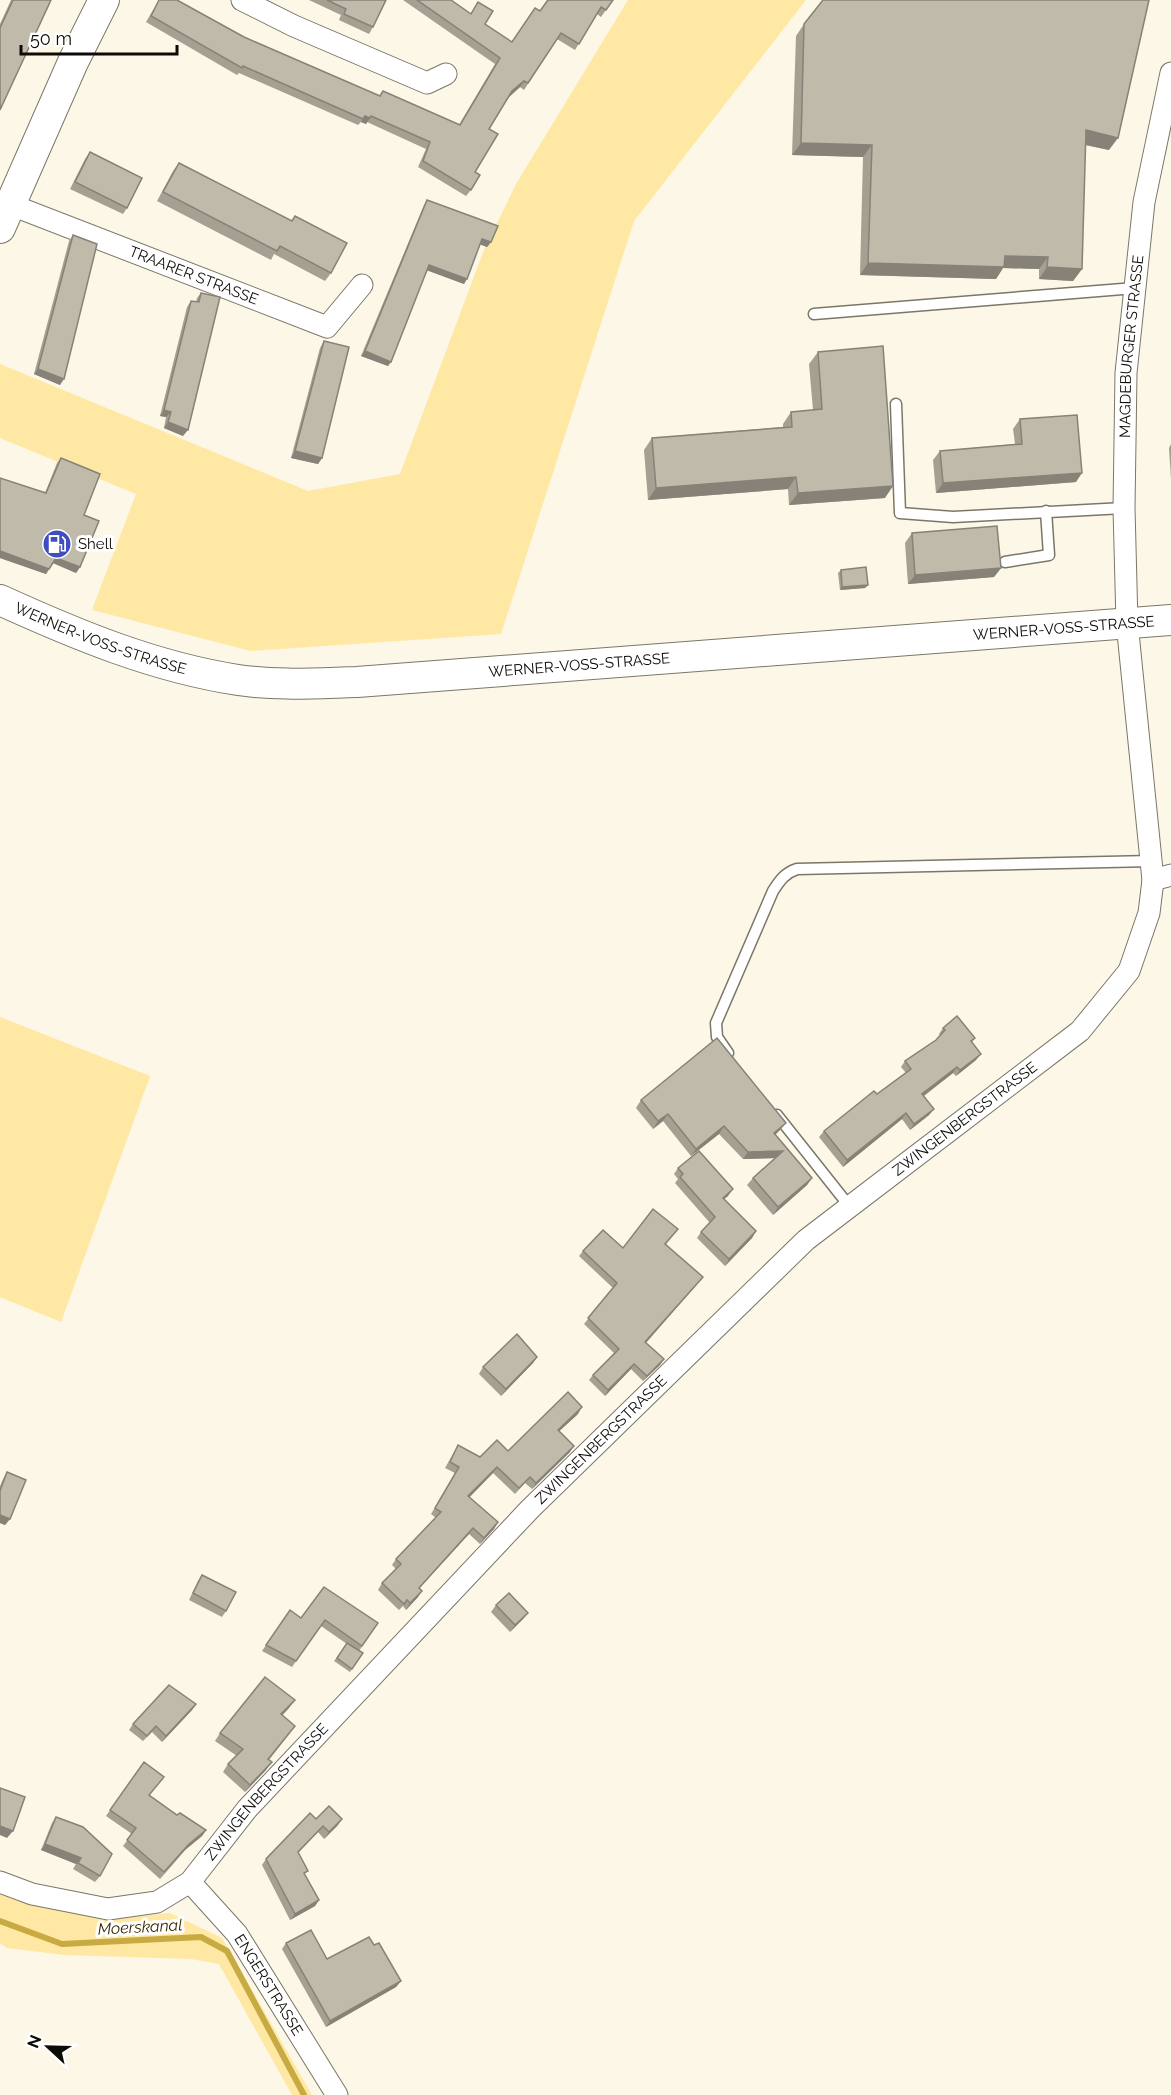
<svg xmlns="http://www.w3.org/2000/svg" width="1171" height="2095" viewBox="0 0 1171 2095" font-family="Raleway,sans-serif">
<style>
.green{fill:#ffe8a3}
.lines{fill:none;stroke-linecap:round;stroke-linejoin:round}
.stream{stroke:#c8aa42;stroke-width:6}
.lane-casing{stroke:#7b7768;stroke-width:13}
.street-casing{stroke:#7b7768;stroke-width:23}
.secondary-casing{stroke:#7b7768;stroke-width:32}
.lane{stroke:#fff;stroke-width:10}
.street{stroke:#fff;stroke-width:21}
.secondary{stroke:#fff;stroke-width:30}
.wall{fill:#a4a092}
.shaded-wall{fill:#868277}
.building{fill:#bfbaaa;stroke:#868277;stroke-width:1.5}
.labels{text-anchor:middle;dominant-baseline:central;stroke-width:6;stroke-linejoin:round;paint-order:stroke}
.street-label{font-size:15px;fill:#0d0b06;stroke:#fff}
.poi-label{font-size:15px;fill:#0d0b06;stroke:#fff;text-anchor:start}
.water-label{font-size:16px;font-style:italic;fill:#372b00;stroke:#fff}
</style>
<rect width="100%" height="100%" fill="#fcf7e6"/>
<g class="green">
<path d="M 628,0 L 806,0 L 634,221 L 501,634 L 251,651 L 92,610 L 136,494 L 0,438 L 0,364 L 308,491 L 400,474 L 484,250 L 516,184 Z"/>
<path d="M 0,1017 L 150,1076 L 61,1322 L 0,1297 Z"/>
<path d="M 0,1894 L 104,1920 L 170,1913 L 222,1938 L 312,2095 L 292,2095 L 219,1964 L 191,1959 L 65,1955 L 7,1948 L 0,1943 Z"/>
</g>
<g class="lines">
<path class="stream" d="M 0,1921 L 62,1944 L 201,1937 L 227,1951 L 304,2095"/>
<g class="lane-casing">
<g id="lane">
<path d="M 814,314 L 1135,288"/>
<path d="M 896,404 L 900,513 L 953,517 L 1124,508"/>
<path d="M 1005,562 L 1049,555 L 1046,511"/>
<path d="M 728,1053 L 717,1037 L 716,1023 L 773,891 C 780,880 785,873 797,869 L 1152,861"/>
<path d="M 777,1115 L 850,1207"/>
</g>
</g>
<g class="street-casing">
<g id="street">
<path d="M 242,0 L 294,26 L 427,83 L 446,74"/>
<path id="s1" d="M 9,204 L 327,327 L 362,285"/>
<path d="M 1153,880 L 1171,875"/>
<path id="s2" d="M 0,1882 L 32,1894 L 108,1909 L 157,1902 L 190,1882 L 247,1809 L 530,1509 L 806,1240 L 1080,1031 L 1129,971 L 1149,913 L 1153,880 L 1127,623 L 1124,508 L 1126,373 L 1144,202 L 1171,73"/>
<path id="s3" d="M 190,1882 L 237,1934 L 337,2095"/>
</g>
</g>
<g class="secondary-casing">
<g id="secondary">
<path d="M 0,228 L 73,62 L 104,0"/>
<path id="s4" d="M 0,600 C 77,635 154,667 238,680 C 278,686 318,683 357,682 L 1171,620"/>
</g>
</g>
<use href="#lane" class="lane"/>
<use href="#street" class="street"/>
<use href="#secondary" class="secondary"/>
</g>
<g class="wall">
<path d="M 11,0 L 51,0 L 0,110 L 0,24 Z"/>
<path d="M 159,0 L 177,0 L 244,37 L 379,96 L 383,91 L 459,125 L 495,64 L 403,0 L 451,0 L 511,42 L 540,11 L 547,0 L 613,0 L 601,17 L 597,14 L 575,50 L 557,39 L 524,90 L 520,87 L 509,97 L 489,129 L 475,172 L 471,190 L 466,196 L 418,167 L 426,149 L 367,122 L 366,124 L 361,122 L 358,125 L 239,73 L 237,75 L 146,22 Z"/>
<path d="M 309,0 L 386,0 L 373,27 L 369,34 L 339,20 L 341,15 Z"/>
<path d="M 804,24 L 1109,150 L 1085,145 L 1082,269 L 1073,281 L 1039,279 L 1039,269 L 1003,268 L 996,279 L 860,275 L 863,157 L 792,155 L 796,36 Z"/>
<path d="M 90,152 L 127,208 L 123,214 L 70,189 L 85,159 Z"/>
<path d="M 179,163 L 292,221 L 295,216 L 331,273 L 325,281 L 274,254 L 271,260 L 157,201 L 173,171 Z"/>
<path d="M 427,200 L 491,242 L 487,247 L 480,244 L 464,284 L 427,270 L 388,366 L 361,356 L 424,205 Z"/>
<path d="M 73,235 L 60,385 L 34,374 L 69,241 Z"/>
<path d="M 201,293 L 183,436 L 164,428 L 166,417 L 160,416 L 187,307 L 191,301 L 196,302 L 197,298 Z"/>
<path d="M 324,341 L 322,458 L 318,464 L 291,458 L 320,348 Z"/>
<path d="M 818,352 L 885,498 L 789,505 L 788,489 L 648,500 L 644,450 L 652,438 L 783,427 L 783,424 L 791,412 L 813,410 L 809,364 Z"/>
<path d="M 1020,419 L 1076,482 L 936,493 L 933,460 L 940,451 L 1015,444 L 1013,429 Z"/>
<path d="M 1171,444 L 1171,479 L 1169,448 Z"/>
<path d="M 61,458 L 84,515 L 80,567 L 76,573 L 53,563 L 46,574 L 0,558 L 0,478 L 45,493 L 57,463 Z"/>
<path d="M 912,533 L 1001,568 L 994,577 L 908,584 L 905,543 Z"/>
<path d="M 841,570 L 868,585 L 865,588 L 840,590 L 838,573 Z"/>
<path d="M 943,1028 L 975,1038 L 972,1042 L 976,1060 L 956,1076 L 953,1073 L 924,1096 L 934,1109 L 929,1115 L 910,1130 L 902,1119 L 843,1167 L 819,1137 L 824,1131 L 877,1094 L 906,1073 L 901,1067 L 905,1061 L 936,1040 L 940,1035 L 939,1034 Z"/>
<path d="M 641,1100 L 786,1123 L 780,1130 L 775,1135 L 812,1178 L 807,1185 L 773,1215 L 747,1185 L 753,1178 L 775,1158 L 743,1159 L 719,1134 L 691,1156 L 663,1121 L 653,1129 L 636,1108 Z"/>
<path d="M 678,1168 L 728,1196 L 724,1199 L 756,1231 L 752,1238 L 725,1266 L 697,1238 L 701,1232 L 710,1223 L 675,1183 L 678,1179 L 674,1174 Z"/>
<path d="M 674,1234 L 666,1244 L 703,1277 L 646,1343 L 664,1359 L 660,1365 L 643,1381 L 631,1369 L 605,1396 L 589,1380 L 593,1375 L 614,1353 L 584,1324 L 613,1288 L 579,1256 L 583,1251 L 623,1248 Z"/>
<path d="M 537,1357 L 533,1363 L 501,1396 L 479,1374 L 483,1367 Z"/>
<path d="M 578,1414 L 559,1431 L 570,1452 L 532,1489 L 525,1483 L 515,1494 L 493,1473 L 469,1497 L 498,1522 L 494,1529 L 480,1544 L 469,1534 L 419,1588 L 418,1597 L 406,1610 L 403,1606 L 399,1610 L 378,1590 L 382,1583 L 396,1569 L 392,1565 L 396,1559 L 436,1518 L 431,1514 L 455,1473 L 445,1468 L 458,1445 L 480,1457 L 508,1451 Z"/>
<path d="M 7,1472 L 10,1519 L 5,1525 L 0,1523 L 0,1486 L 3,1479 Z"/>
<path d="M 202,1575 L 226,1611 L 222,1617 L 189,1600 L 198,1581 Z"/>
<path d="M 496,1605 L 528,1613 L 523,1619 L 510,1632 L 491,1612 Z"/>
<path d="M 290,1610 L 301,1618 L 378,1623 L 359,1651 L 363,1653 L 350,1672 L 334,1661 L 347,1644 L 321,1626 L 292,1667 L 262,1651 Z"/>
<path d="M 196,1704 L 192,1710 L 162,1742 L 152,1732 L 143,1741 L 129,1730 L 133,1724 Z"/>
<path d="M 289,1708 L 282,1715 L 290,1733 L 269,1760 L 266,1770 L 245,1792 L 223,1772 L 228,1764 L 237,1756 L 215,1741 L 220,1733 Z"/>
<path d="M 144,1762 L 164,1777 L 149,1795 L 177,1815 L 206,1830 L 202,1836 L 185,1850 L 160,1879 L 123,1846 L 132,1834 L 106,1816 Z"/>
<path d="M 56,1817 L 100,1876 L 95,1882 L 73,1869 L 76,1864 L 41,1850 L 52,1823 Z"/>
<path d="M 316,1819 L 338,1825 L 324,1839 L 318,1832 L 298,1853 L 305,1875 L 319,1900 L 315,1906 L 290,1920 L 262,1865 L 266,1859 Z"/>
<path d="M 286,1943 L 327,1959 L 374,1945 L 401,1981 L 396,1987 L 326,2027 L 282,1949 Z"/>
</g>
<g class="shaded-wall">
<path d="M 524,81 L 520,87 L 508,98 L 512,91 Z"/>
<path d="M 365,116 L 370,118 L 366,124 L 361,122 Z"/>
<path d="M 1086,130 L 1118,138 L 1109,150 L 1077,143 Z"/>
<path d="M 801,143 L 872,145 L 863,157 L 792,155 Z"/>
<path d="M 482,239 L 491,242 L 487,247 L 479,244 Z"/>
<path d="M 1005,256 L 1048,257 L 1039,269 L 1003,268 L 996,279 L 860,275 L 868,263 Z"/>
<path d="M 429,265 L 467,279 L 464,284 L 426,270 Z"/>
<path d="M 1047,267 L 1082,269 L 1073,281 L 1039,279 Z"/>
<path d="M 365,351 L 391,362 L 388,366 L 361,356 Z"/>
<path d="M 38,369 L 64,379 L 60,385 L 34,374 Z"/>
<path d="M 164,410 L 171,412 L 166,417 L 160,416 Z"/>
<path d="M 168,422 L 188,430 L 183,436 L 164,428 Z"/>
<path d="M 295,451 L 322,458 L 318,464 L 291,458 Z"/>
<path d="M 1082,473 L 1076,482 L 936,493 L 943,483 Z"/>
<path d="M 796,477 L 788,489 L 648,500 L 656,488 Z"/>
<path d="M 893,486 L 885,498 L 789,505 L 798,493 Z"/>
<path d="M 0,551 L 49,569 L 46,574 L 0,558 Z"/>
<path d="M 56,558 L 80,567 L 76,573 L 53,563 Z"/>
<path d="M 1001,568 L 994,577 L 908,584 L 915,575 Z"/>
<path d="M 868,585 L 865,588 L 840,590 L 842,587 Z"/>
<path d="M 981,1054 L 976,1060 L 956,1076 L 960,1070 Z"/>
<path d="M 957,1067 L 953,1073 L 918,1100 L 922,1094 Z"/>
<path d="M 934,1109 L 929,1115 L 910,1130 L 914,1124 Z"/>
<path d="M 906,1113 L 902,1119 L 843,1167 L 847,1160 Z"/>
<path d="M 668,1114 L 663,1121 L 653,1129 L 658,1121 Z"/>
<path d="M 786,1123 L 780,1130 L 769,1140 L 774,1133 Z"/>
<path d="M 724,1126 L 719,1134 L 691,1156 L 696,1149 Z"/>
<path d="M 783,1151 L 778,1158 L 743,1159 L 748,1152 Z"/>
<path d="M 812,1178 L 807,1185 L 773,1215 L 778,1207 Z"/>
<path d="M 733,1189 L 728,1196 L 718,1204 L 723,1198 Z"/>
<path d="M 756,1231 L 752,1238 L 725,1266 L 729,1259 Z"/>
<path d="M 703,1277 L 699,1282 L 642,1347 L 645,1342 Z"/>
<path d="M 537,1357 L 533,1363 L 501,1396 L 506,1389 Z"/>
<path d="M 664,1359 L 660,1365 L 643,1381 L 647,1376 Z"/>
<path d="M 634,1364 L 631,1369 L 605,1396 L 608,1390 Z"/>
<path d="M 582,1407 L 578,1414 L 554,1436 L 558,1430 Z"/>
<path d="M 574,1446 L 570,1452 L 532,1489 L 536,1483 Z"/>
<path d="M 497,1467 L 493,1473 L 464,1503 L 468,1496 Z"/>
<path d="M 0,1515 L 10,1519 L 5,1525 L 0,1523 Z"/>
<path d="M 498,1522 L 494,1529 L 480,1544 L 484,1538 Z"/>
<path d="M 473,1528 L 469,1534 L 414,1594 L 419,1588 Z"/>
<path d="M 422,1591 L 418,1597 L 406,1610 L 410,1603 Z"/>
<path d="M 528,1613 L 523,1619 L 510,1632 L 515,1625 Z"/>
<path d="M 295,1700 L 289,1708 L 276,1722 L 281,1714 Z"/>
<path d="M 196,1704 L 192,1710 L 162,1742 L 166,1736 Z"/>
<path d="M 272,1762 L 266,1770 L 245,1792 L 250,1785 Z"/>
<path d="M 342,1819 L 338,1825 L 324,1839 L 329,1832 Z"/>
<path d="M 0,1826 L 13,1831 L 7,1838 L 0,1835 Z"/>
<path d="M 206,1830 L 202,1836 L 185,1850 L 160,1879 L 189,1844 Z"/>
<path d="M 45,1844 L 81,1858 L 76,1864 L 41,1850 Z"/>
<path d="M 319,1900 L 315,1906 L 290,1920 L 295,1914 Z"/>
<path d="M 401,1981 L 396,1987 L 326,2027 L 330,2021 Z"/>
</g>
<g class="building">
<path d="M 13,0 L 51,0 L 0,110 L 0,28 Z"/>
<path d="M 159,0 L 177,0 L 244,37 L 380,96 L 383,91 L 460,125 L 500,58 L 417,0 L 451,0 L 471,14 L 478,2 L 493,11 L 485,24 L 512,42 L 535,8 L 540,11 L 548,0 L 613,0 L 606,10 L 601,7 L 579,44 L 561,33 L 528,83 L 524,81 L 512,91 L 489,129 L 498,134 L 475,172 L 480,175 L 471,190 L 423,161 L 430,142 L 371,116 L 370,118 L 365,116 L 363,119 L 243,66 L 242,68 L 151,16 Z"/>
<path d="M 327,0 L 386,0 L 373,27 L 344,14 L 346,9 Z"/>
<path d="M 823,0 L 1149,0 L 1118,138 L 1086,130 L 1082,269 L 1047,267 L 1048,257 L 1005,256 L 1004,267 L 868,263 L 872,145 L 801,143 L 804,24 Z"/>
<path d="M 90,152 L 142,178 L 127,208 L 75,182 Z"/>
<path d="M 179,163 L 292,221 L 295,216 L 347,243 L 331,273 L 280,246 L 277,251 L 163,192 Z"/>
<path d="M 427,200 L 498,226 L 491,242 L 482,239 L 467,279 L 429,265 L 391,362 L 365,351 Z"/>
<path d="M 73,235 L 97,244 L 64,379 L 38,369 Z"/>
<path d="M 201,293 L 220,297 L 188,430 L 168,422 L 171,412 L 164,410 L 191,301 L 199,302 Z"/>
<path d="M 324,341 L 349,347 L 322,458 L 295,451 Z"/>
<path d="M 883,346 L 893,486 L 798,493 L 796,477 L 656,488 L 652,438 L 792,427 L 791,412 L 822,409 L 818,352 Z"/>
<path d="M 1077,415 L 1082,473 L 943,483 L 940,451 L 1022,444 L 1020,419 Z"/>
<path d="M 61,458 L 100,474 L 84,515 L 99,521 L 80,567 L 56,558 L 49,569 L 0,551 L 0,478 L 46,493 Z"/>
<path d="M 997,526 L 1001,568 L 915,575 L 912,533 Z"/>
<path d="M 866,567 L 868,585 L 842,587 L 841,570 Z"/>
<path d="M 957,1016 L 975,1038 L 971,1041 L 981,1054 L 960,1070 L 957,1067 L 922,1094 L 934,1109 L 914,1124 L 906,1113 L 847,1160 L 824,1131 L 874,1091 L 877,1094 L 911,1069 L 905,1061 L 936,1040 L 945,1030 L 943,1028 Z"/>
<path d="M 717,1038 L 786,1123 L 774,1133 L 812,1178 L 778,1207 L 753,1178 L 783,1151 L 748,1152 L 724,1126 L 696,1149 L 668,1114 L 658,1121 L 641,1100 Z"/>
<path d="M 699,1151 L 733,1189 L 723,1198 L 756,1231 L 729,1259 L 701,1232 L 715,1217 L 680,1177 L 683,1174 L 678,1168 Z"/>
<path d="M 653,1209 L 678,1229 L 665,1244 L 703,1277 L 645,1342 L 664,1359 L 647,1376 L 634,1364 L 608,1390 L 593,1375 L 619,1349 L 588,1318 L 617,1283 L 583,1251 L 603,1230 L 623,1248 Z"/>
<path d="M 517,1334 L 537,1357 L 506,1389 L 483,1367 Z"/>
<path d="M 568,1392 L 582,1407 L 558,1430 L 574,1446 L 536,1483 L 530,1477 L 519,1488 L 497,1467 L 468,1496 L 498,1522 L 484,1538 L 473,1528 L 419,1588 L 422,1591 L 410,1603 L 407,1600 L 404,1604 L 382,1583 L 401,1564 L 396,1559 L 441,1512 L 435,1508 L 459,1467 L 450,1462 L 458,1445 L 480,1457 L 497,1440 L 508,1451 Z"/>
<path d="M 7,1472 L 26,1480 L 10,1519 L 0,1515 L 0,1491 Z"/>
<path d="M 202,1575 L 236,1592 L 226,1611 L 193,1593 Z"/>
<path d="M 324,1587 L 378,1623 L 362,1646 L 325,1620 L 296,1661 L 266,1645 L 290,1610 L 301,1618 Z"/>
<path d="M 509,1593 L 528,1613 L 515,1625 L 496,1605 Z"/>
<path d="M 347,1643 L 363,1653 L 352,1669 L 337,1658 Z"/>
<path d="M 265,1677 L 295,1700 L 281,1714 L 295,1726 L 268,1759 L 272,1762 L 250,1785 L 228,1764 L 243,1749 L 220,1733 Z"/>
<path d="M 169,1685 L 196,1704 L 166,1736 L 156,1726 L 147,1736 L 133,1724 Z"/>
<path d="M 144,1762 L 164,1777 L 149,1795 L 177,1815 L 180,1813 L 206,1830 L 189,1844 L 164,1872 L 127,1840 L 136,1828 L 110,1810 Z"/>
<path d="M 0,1788 L 25,1797 L 13,1831 L 0,1826 Z"/>
<path d="M 329,1806 L 342,1819 L 329,1832 L 323,1826 L 298,1852 L 308,1871 L 304,1873 L 319,1900 L 295,1914 L 266,1859 L 310,1813 L 316,1819 Z"/>
<path d="M 56,1817 L 83,1827 L 112,1854 L 100,1876 L 78,1863 L 81,1858 L 45,1844 Z"/>
<path d="M 311,1930 L 327,1959 L 369,1937 L 374,1945 L 379,1943 L 401,1981 L 330,2021 L 286,1943 Z"/>
</g>
<defs>
<g id="fuel-disc" transform="scale(1.5)"><circle r="9.5" fill="#3f4dc1" stroke="#fff"/><path d="M-5.5-6h7V0h2V4h1.3V-2.5L3-4.5l.8-.8L6-3V5H2.5V1h-1V6h-7ZM-4.2-4.7v3.2H.2V-4.7Z" fill="#fff"/></g>
</defs>
<g fill-rule="evenodd">
<use href="#fuel-disc" x="57" y="544"/>
</g>
<g class="labels">
<g class="street-label">
<text stroke="none"><textPath href="#s1" startOffset="198">TRAARER STRASSE</textPath></text>
<text stroke="none"><textPath href="#s2" startOffset="2142">MAGDEBURGER STRASSE</textPath></text>
<text stroke="none"><textPath href="#s4" startOffset="1080">WERNER-VOSS-STRASSE</textPath></text>
<text stroke="none"><textPath href="#s4" startOffset="108">WERNER-VOSS-STRASSE</textPath></text>
<text stroke="none"><textPath href="#s4" startOffset="594">WERNER-VOSS-STRASSE</textPath></text>
<text stroke="none"><textPath href="#s2" startOffset="1290">ZWINGENBERGSTRASSE</textPath></text>
<text stroke="none"><textPath href="#s2" startOffset="804">ZWINGENBERGSTRASSE</textPath></text>
<text stroke="none"><textPath href="#s2" startOffset="318">ZWINGENBERGSTRASSE</textPath></text>
<text stroke="none"><textPath href="#s3" startOffset="130">ENGERSTRASSE</textPath></text>
</g>
<g class="poi-label">
<text x="78" y="544">Shell</text>
</g>
<g class="water-label">
<text transform="translate(140 1927) rotate(-3)">Moerskanal</text>
</g>
</g>
<g transform="translate(48 2047) rotate(292)" stroke="#ffffff" stroke-width="4.5" paint-order="stroke">
<path d="M0-4.5L10 22L0 15L-10 22Z" fill="#0d0b06"/>
<text y="-9" font-size="16" font-weight="bold" text-anchor="middle" fill="#0d0b06">N</text>
</g>
<path d="M21 45v9h156v-9" fill="none" stroke="#0d0b06" stroke-width="3"/>
<text x="30" y="45" font-size="18" fill="#0d0b06" stroke="#ffffff" stroke-width="4.5" paint-order="stroke">50 m</text>
</svg>
